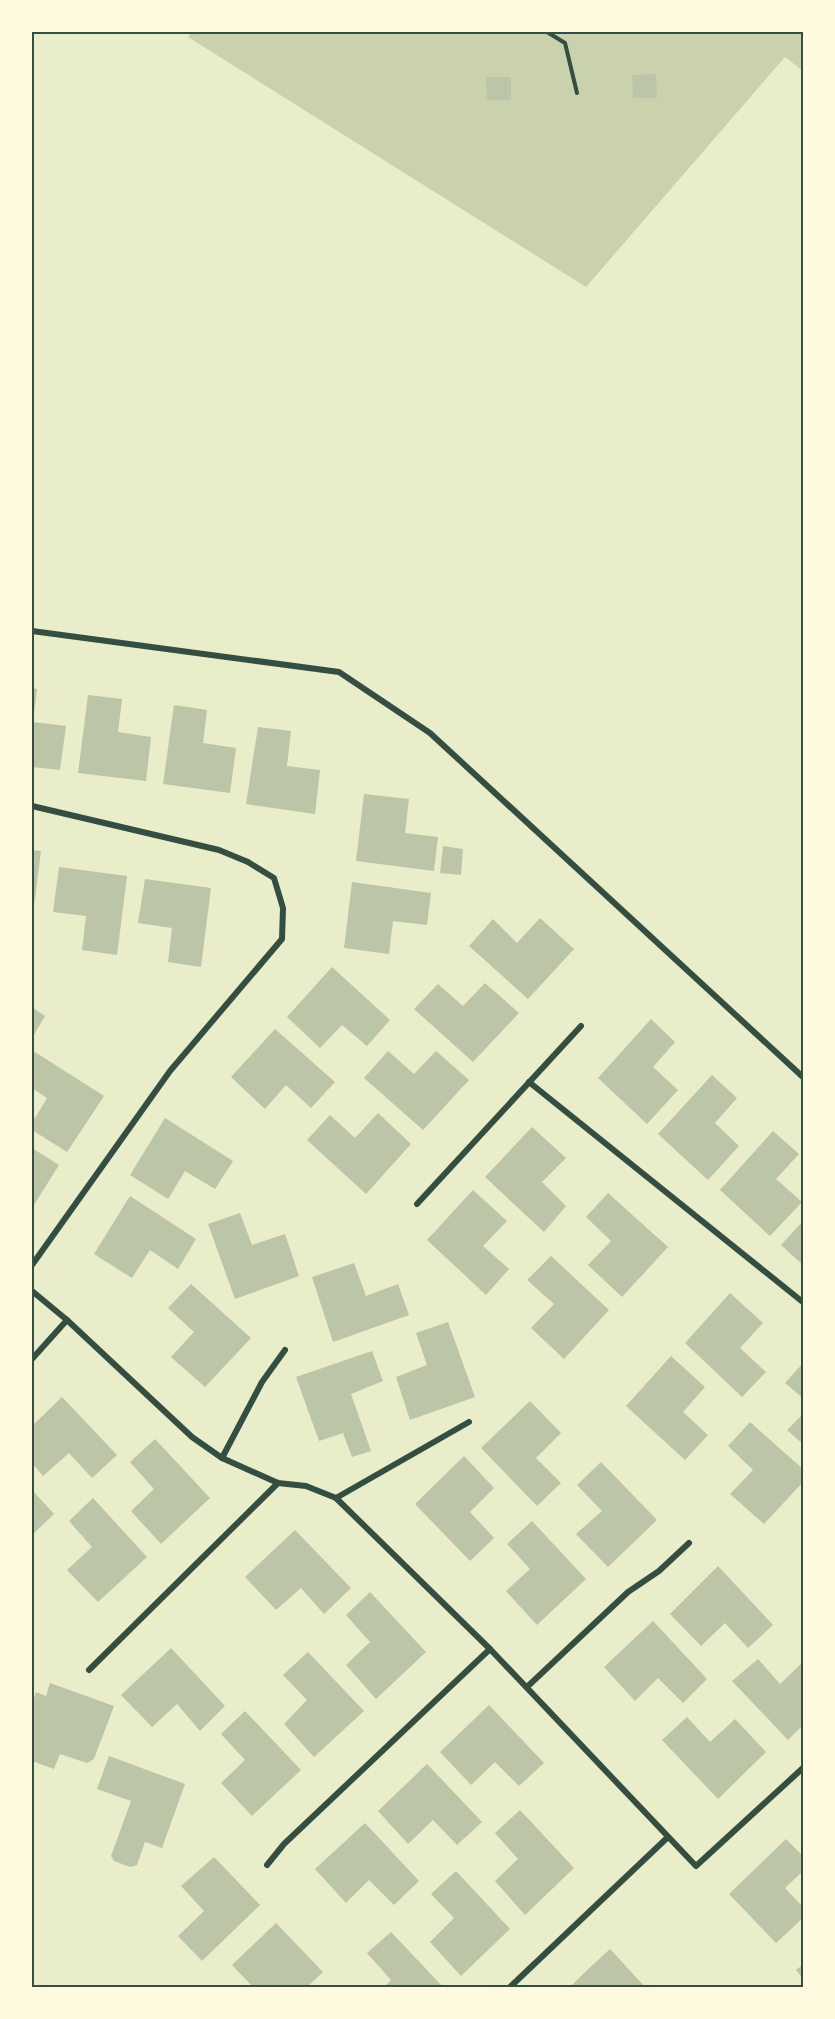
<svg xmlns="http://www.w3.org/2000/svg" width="835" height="2019" viewBox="0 0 835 2019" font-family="'Noto Sans',sans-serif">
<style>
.green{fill:#cad2ad}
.building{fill:#bcc5a7}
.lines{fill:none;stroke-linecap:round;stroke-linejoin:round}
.path{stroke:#344e41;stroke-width:4}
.minor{stroke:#344e41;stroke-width:6}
.neatline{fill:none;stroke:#344e41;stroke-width:2}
</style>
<rect width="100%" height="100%" fill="#e9edc9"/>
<path class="green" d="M 192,32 L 803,32 L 803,71 L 785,57 L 586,287 L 188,37 Z"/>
<g class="building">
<path d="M 656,74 L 657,98 L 633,98 L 632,75 Z"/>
<path d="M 486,77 L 511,77 L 511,100 L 487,100 Z"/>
<path d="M 32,688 L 37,689 L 33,722 L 66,726 L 60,770 L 32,767 Z"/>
<path d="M 88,695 L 122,699 L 118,732 L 151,737 L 146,781 L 78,773 Z"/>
<path d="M 174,705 L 207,710 L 203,743 L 236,748 L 230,793 L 163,784 Z"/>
<path d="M 258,727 L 291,731 L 287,766 L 320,770 L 315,814 L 246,804 Z"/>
<path d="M 364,794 L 409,799 L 405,833 L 438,837 L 434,871 L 356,861 Z"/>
<path d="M 443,846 L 463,849 L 461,875 L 440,873 Z"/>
<path d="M 32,850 L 41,851 L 33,914 L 32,914 Z"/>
<path d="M 59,867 L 127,876 L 117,955 L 82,950 L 86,916 L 53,912 Z"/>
<path d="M 145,879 L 211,888 L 201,967 L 168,962 L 172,928 L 138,923 Z"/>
<path d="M 352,882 L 431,893 L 427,925 L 393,921 L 389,954 L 344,948 Z"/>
<path d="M 540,918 L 574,949 L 528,999 L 469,946 L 493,919 L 517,943 Z"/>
<path d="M 332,967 L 390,1020 L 367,1046 L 342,1025 L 320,1048 L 287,1017 Z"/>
<path d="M 485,983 L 519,1013 L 473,1062 L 414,1009 L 438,984 L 463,1006 Z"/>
<path d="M 32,1007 L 45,1016 L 32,1038 Z"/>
<path d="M 651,1019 L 675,1042 L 653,1067 L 678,1090 L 647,1124 L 598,1078 Z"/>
<path d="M 275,1029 L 335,1082 L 311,1108 L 286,1085 L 265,1109 L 231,1077 Z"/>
<path d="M 388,1051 L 414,1074 L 436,1051 L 469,1080 L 423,1130 L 364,1078 Z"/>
<path d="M 35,1052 L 104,1096 L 67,1152 L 32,1130 L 32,1123 L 47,1098 L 32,1088 L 32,1058 Z"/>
<path d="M 712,1075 L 737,1098 L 715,1123 L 739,1146 L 708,1180 L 658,1134 Z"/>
<path d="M 378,1113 L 411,1144 L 366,1194 L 307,1140 L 330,1115 L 355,1138 Z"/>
<path d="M 165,1118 L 233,1161 L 215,1189 L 185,1171 L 168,1199 L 130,1175 Z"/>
<path d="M 532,1127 L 566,1158 L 542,1182 L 566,1206 L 544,1232 L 485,1177 Z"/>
<path d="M 773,1131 L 799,1154 L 776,1179 L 802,1202 L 770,1236 L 720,1190 Z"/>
<path d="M 32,1148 L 59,1165 L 32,1208 Z"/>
<path d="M 473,1190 L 507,1221 L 483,1246 L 509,1269 L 486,1295 L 427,1240 Z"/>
<path d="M 608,1193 L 668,1247 L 622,1297 L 588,1265 L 611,1241 L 586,1217 Z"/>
<path d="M 130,1196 L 196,1239 L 178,1269 L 150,1250 L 132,1278 L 94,1254 Z"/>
<path d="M 240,1213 L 252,1245 L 285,1234 L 299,1276 L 235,1299 L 208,1224 Z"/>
<path d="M 804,1220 L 804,1266 L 781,1245 Z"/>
<path d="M 551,1256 L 609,1310 L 564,1359 L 531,1328 L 554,1304 L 527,1280 Z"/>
<path d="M 354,1263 L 366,1296 L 398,1284 L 409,1315 L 333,1342 L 312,1277 Z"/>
<path d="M 191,1284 L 251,1338 L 205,1387 L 171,1357 L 194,1332 L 168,1308 Z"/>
<path d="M 730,1293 L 763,1323 L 740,1348 L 766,1372 L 742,1397 L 685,1343 Z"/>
<path d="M 448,1322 L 475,1397 L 410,1420 L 396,1377 L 427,1365 L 416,1333 Z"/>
<path d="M 372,1351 L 383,1381 L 351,1394 L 371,1451 L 352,1457 L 343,1433 L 319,1441 L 296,1377 Z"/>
<path d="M 671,1356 L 705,1387 L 683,1412 L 708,1435 L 685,1460 L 626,1406 Z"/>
<path d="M 804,1362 L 804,1399 L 785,1383 Z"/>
<path d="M 62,1397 L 117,1455 L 92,1478 L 69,1453 L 43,1476 L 32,1463 L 32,1426 Z"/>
<path d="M 530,1401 L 561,1433 L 536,1458 L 561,1483 L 537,1506 L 481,1448 Z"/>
<path d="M 804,1413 L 804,1445 L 787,1430 Z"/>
<path d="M 750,1422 L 804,1470 L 804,1481 L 764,1524 L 730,1494 L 753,1470 L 728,1446 Z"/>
<path d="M 155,1439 L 210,1498 L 161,1544 L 131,1511 L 154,1489 L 130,1462 Z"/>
<path d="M 464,1456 L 494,1488 L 470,1512 L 494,1538 L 470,1561 L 415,1504 Z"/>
<path d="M 601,1462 L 657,1520 L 608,1567 L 576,1534 L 602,1511 L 577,1485 Z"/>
<path d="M 32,1490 L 54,1514 L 32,1535 Z"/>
<path d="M 93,1498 L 147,1557 L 98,1602 L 67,1570 L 92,1547 L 69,1521 Z"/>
<path d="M 532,1521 L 586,1579 L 537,1625 L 506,1591 L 530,1569 L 507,1544 Z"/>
<path d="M 295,1530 L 351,1588 L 324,1614 L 301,1588 L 276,1610 L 245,1577 Z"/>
<path d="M 718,1566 L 773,1625 L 748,1648 L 725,1623 L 701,1646 L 670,1614 Z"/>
<path d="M 370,1592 L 426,1652 L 376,1699 L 346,1665 L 370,1642 L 346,1615 Z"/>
<path d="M 653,1621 L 707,1679 L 683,1703 L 658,1678 L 635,1701 L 604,1667 Z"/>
<path d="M 171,1648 L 225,1706 L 200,1731 L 177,1704 L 152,1727 L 121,1695 Z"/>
<path d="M 308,1652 L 364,1711 L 314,1757 L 284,1724 L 307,1700 L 283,1675 Z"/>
<path d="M 758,1659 L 780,1684 L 804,1661 L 804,1724 L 788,1740 L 732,1681 Z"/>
<path d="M 50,1683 L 114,1706 L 94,1759 L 87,1763 L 60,1754 L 54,1769 L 32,1761 L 33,1729 L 32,1729 L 32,1705 L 36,1692 L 46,1696 Z"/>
<path d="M 489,1705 L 544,1763 L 519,1786 L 495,1762 L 471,1785 L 440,1752 Z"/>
<path d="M 245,1711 L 301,1770 L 252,1816 L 221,1783 L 245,1760 L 221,1734 Z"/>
<path d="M 687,1717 L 710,1742 L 735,1719 L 766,1752 L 718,1799 L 662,1740 Z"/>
<path d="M 109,1756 L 185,1784 L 162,1848 L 145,1842 L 137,1865 L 130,1867 L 114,1861 L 111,1856 L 131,1801 L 97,1789 Z"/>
<path d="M 427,1764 L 482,1822 L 457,1845 L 433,1820 L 408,1844 L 378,1811 Z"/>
<path d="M 520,1810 L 574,1868 L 525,1915 L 495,1881 L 518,1859 L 495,1833 Z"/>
<path d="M 365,1823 L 419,1881 L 394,1905 L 369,1880 L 346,1903 L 315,1869 Z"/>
<path d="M 786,1839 L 804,1857 L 804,1870 L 785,1888 L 804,1908 L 804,1917 L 776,1943 L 729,1894 Z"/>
<path d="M 214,1857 L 260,1905 L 202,1961 L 178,1936 L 204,1911 L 181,1886 Z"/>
<path d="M 456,1871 L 510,1929 L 461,1976 L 430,1942 L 454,1918 L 431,1894 Z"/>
<path d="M 276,1923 L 323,1972 L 306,1988 L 254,1988 L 232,1965 Z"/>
<path d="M 391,1932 L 444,1988 L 383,1988 L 391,1980 L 367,1953 Z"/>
<path d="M 610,1949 L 646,1988 L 569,1988 L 582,1975 Z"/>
<path d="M 804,1964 L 804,1980 L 796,1970 Z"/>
</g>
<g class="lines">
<path class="path" d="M 547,32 L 565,43 L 577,93"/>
<g class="minor">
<path d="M 32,631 L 339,672 L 430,733 L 804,1078"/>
<path d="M 32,806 L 219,850 L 248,862 L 274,878 L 283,908 L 282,939 L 170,1071 L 32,1265"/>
<path d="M 529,1082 L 804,1303"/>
<path d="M 417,1204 L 581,1026"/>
<path d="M 32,1291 L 67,1320 L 192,1437 L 222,1458 L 278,1483 L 306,1486 L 336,1498 L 490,1649 L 696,1866 L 804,1767"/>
<path d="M 32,1359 L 67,1320"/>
<path d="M 222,1458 L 262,1382 L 285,1350"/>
<path d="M 336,1498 L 469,1422"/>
<path d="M 89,1670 L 278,1483"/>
<path d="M 527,1687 L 628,1592 L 659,1571 L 689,1543"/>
<path d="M 267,1865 L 284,1844 L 490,1649"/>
<path d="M 509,1988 L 668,1837"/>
</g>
</g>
<rect width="835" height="2019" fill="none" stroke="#fefae0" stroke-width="66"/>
<rect x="33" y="33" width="769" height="1953" class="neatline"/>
</svg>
